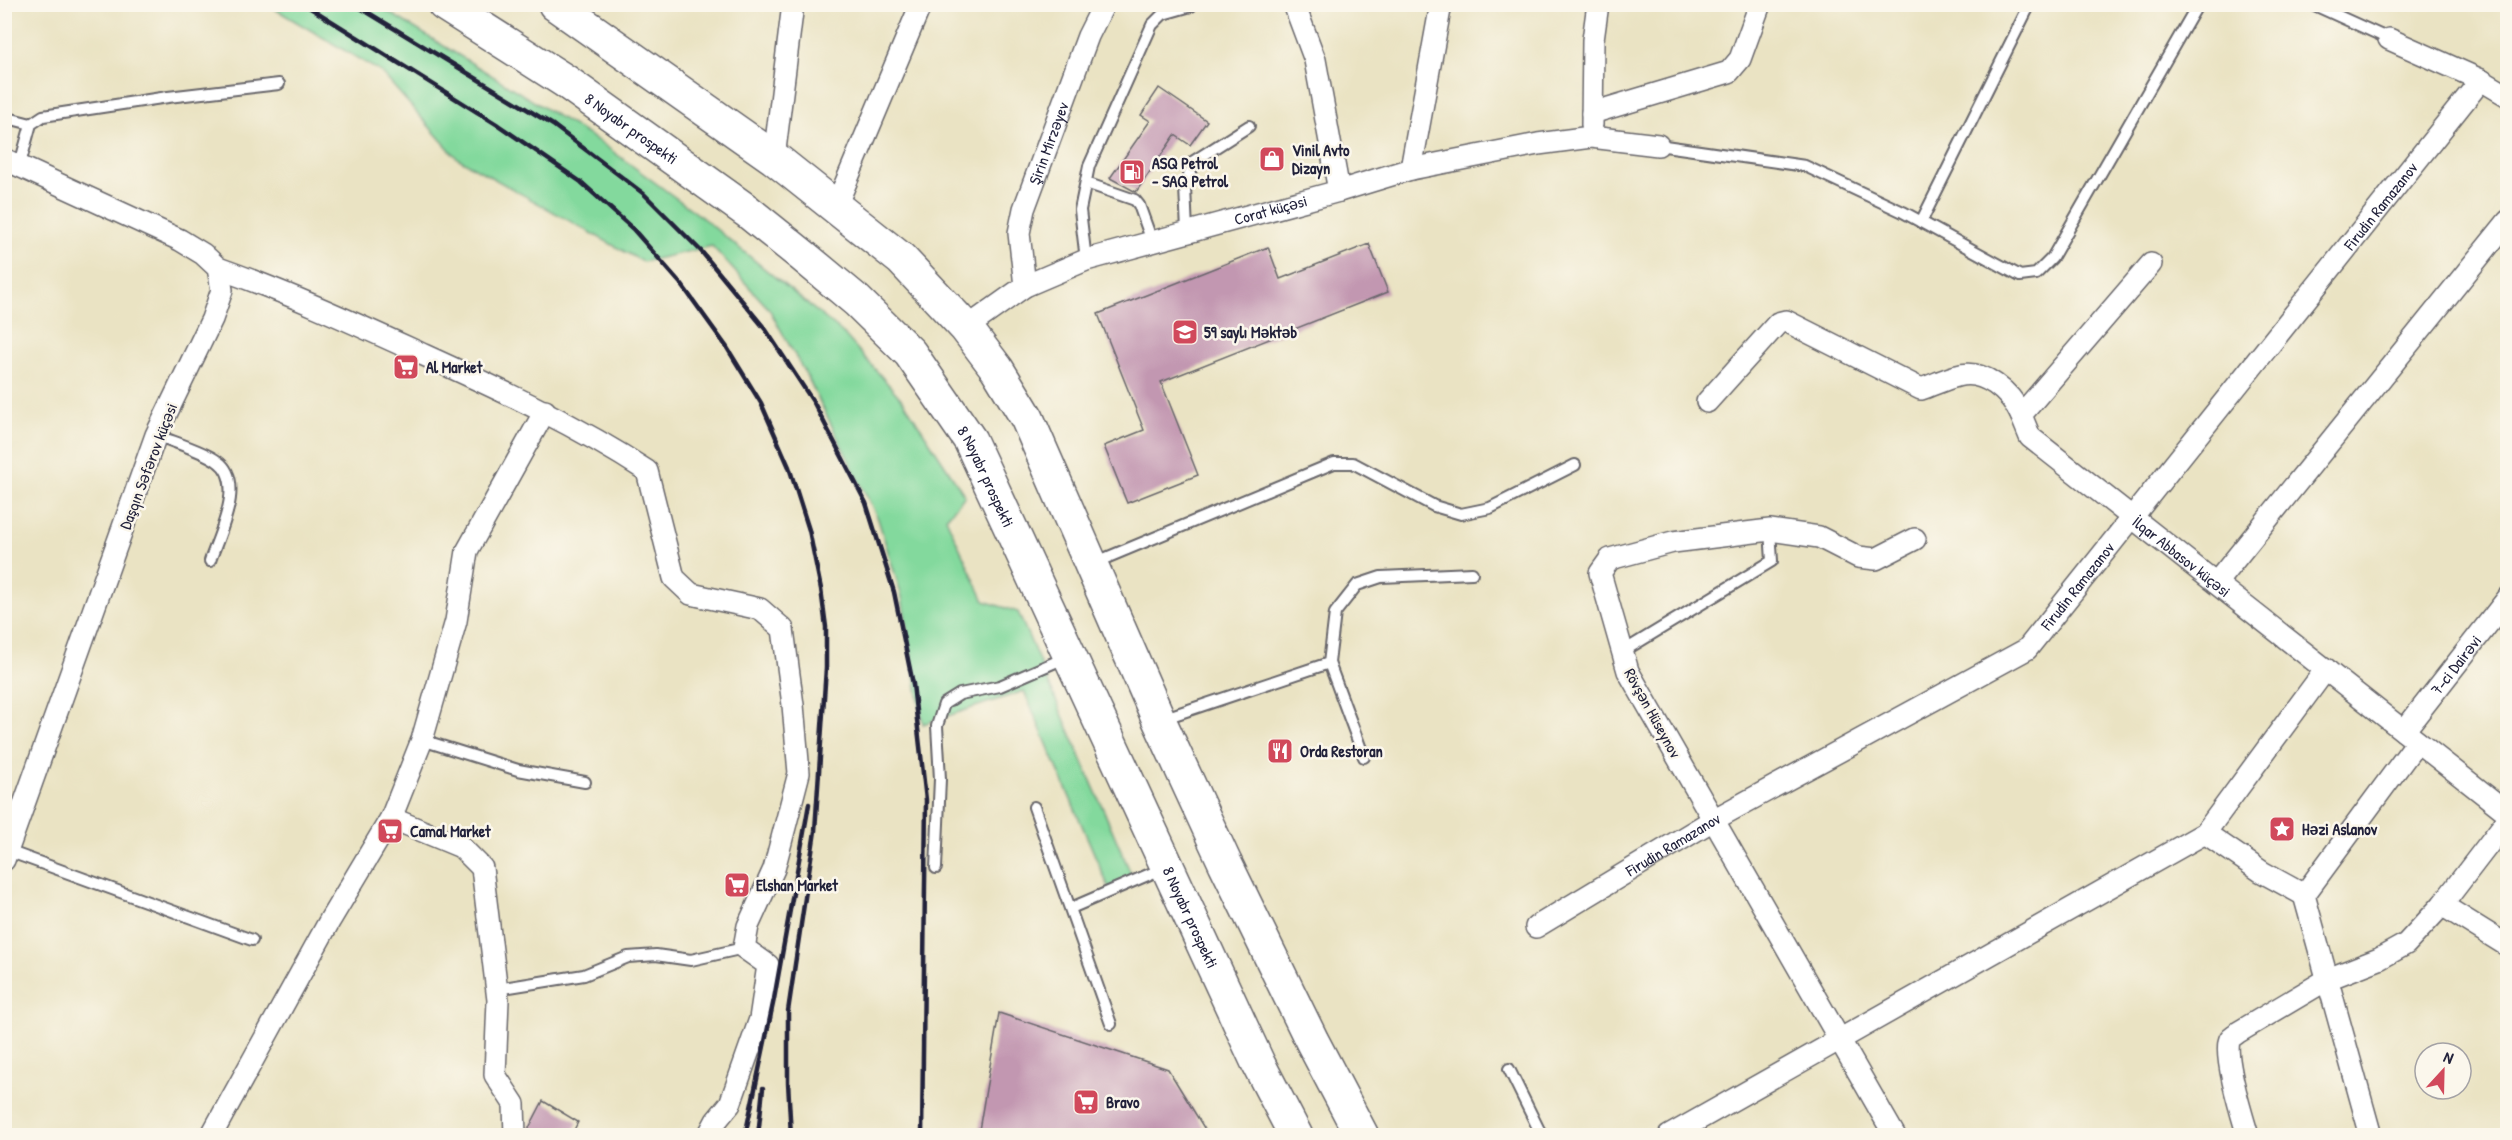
<svg xmlns="http://www.w3.org/2000/svg" width="2512" height="1140" viewBox="0 0 2512 1140" font-family="'Patrick Hand',sans-serif">
<style>
.green{fill:#83d99d;stroke:#527e6c;stroke-width:1.5}
.building{fill:#c297b1}
.lines{fill:none;stroke-linecap:round;stroke-linejoin:round}
.service-casing{stroke:#68666b;stroke-width:14}
.minor-casing{stroke:#68666b;stroke-width:24}
.trunk-casing{stroke:#68666b;stroke-width:36}
.service{stroke:#fff;stroke-width:10}
.minor{stroke:#fff;stroke-width:21}
.trunk{stroke:#fff;stroke-width:33}
.rail{stroke:#22223b;stroke-width:4.5}
.labels{text-anchor:middle;dominant-baseline:central;stroke-width:5;stroke-linejoin:round;paint-order:stroke}
.street-label{font-size:16px;fill:#22223b;stroke:#fbf7ec}
.poi-label{font-size:16px;font-weight:bold;fill:#22223b;stroke:#fbf7ec;text-anchor:start}
</style>
<rect width="100%" height="100%" fill="#fbf7ec"/>
<filter id="ink" filterUnits="userSpaceOnUse"><feTurbulence type="fractalNoise" baseFrequency=".0167" numOctaves="2"/><feDisplacementMap in="SourceGraphic" scale="12" xChannelSelector="R" yChannelSelector="G"/><feConvolveMatrix kernelMatrix="1 2 1 2 8 2 1 2 1" color-interpolation-filters="sRGB"/></filter>
<filter id="wash" filterUnits="userSpaceOnUse"><feTurbulence type="fractalNoise" baseFrequency=".008" numOctaves="4" result="noise"/><feDisplacementMap in="SourceGraphic" scale="24" xChannelSelector="R" yChannelSelector="G"/><feGaussianBlur stdDeviation="1.35" result="paint"/><feColorMatrix in="noise" values="0 0 0 0 0 0 0 0 0 0 0 0 0 0 0 0 0 1.4 0 .05"/><feComposite in="paint" operator="in"/></filter>
<g filter="url(#wash)">
<rect width="100%" height="100%" fill="#eae3c3"/>
<path class="green" d="M 268,5 L 377,5 L 600,142 L 699,215 L 843,333 L 904,402 L 965,496 L 946,518 L 984,601 L 1018,612 L 1132,876 L 1109,888 L 1024,691 L 923,724 L 902,597 L 878,519 L 810,382 L 769,309 L 712,246 L 643,262 L 457,158 L 381,72 Z"/>
<g id="blocks">
<g class="building">
<path d="M 1159,88 L 1207,121 L 1190,145 L 1175,135 L 1136,192 L 1110,178 L 1150,121 L 1141,115 Z"/>
<path d="M 1369,244 L 1388,292 L 1161,382 L 1198,475 L 1127,503 L 1104,446 L 1144,430 L 1098,314 L 1268,247 L 1280,279 Z"/>
<path d="M 999,1013 L 1168,1069 L 1209,1136 L 978,1136 Z"/>
<path d="M 543,1101 L 578,1122 L 571,1136 L 528,1136 L 528,1130 Z"/>
</g>
</g>
</g>
<g filter="url(#ink)">
<use href="#blocks" fill-opacity="0" stroke="#68666b" stroke-width="1.5"/>
<g class="lines">
<g class="service-casing">
<g id="service">
<path d="M 2312,4 L 2389,39"/>
<path d="M 4,117 L 31,124"/>
<path d="M 1658,145 L 1805,166 L 1903,212 L 2020,276 L 2036,274 L 2052,258 L 2198,4"/>
<path d="M 20,164 L 31,124 L 43,116 L 168,97 L 279,84"/>
<path d="M 1086,183 L 1135,200 L 1139,205 L 1152,241"/>
<path d="M 1921,222 L 2030,4"/>
<path d="M 1187,231 L 1185,187 L 1194,161 L 1249,126"/>
<path d="M 1086,260 L 1080,210 L 1089,166 L 1152,25 L 1163,14 L 1191,6"/>
<path d="M 156,435 C 173,442 204,451 217,461 C 247,481 219,534 210,561"/>
<path d="M 1094,563 L 1334,463 L 1353,463 L 1434,506 L 1461,514 L 1490,508 L 1575,465"/>
<path d="M 1622,652 L 1772,561 L 1770,530"/>
<path d="M 1329,663 L 1364,757"/>
<path d="M 1162,719 L 1329,663 L 1335,613 L 1357,585 L 1381,577 L 1472,573"/>
<path d="M 422,740 L 518,770 L 585,782"/>
<path d="M 1034,807 L 1111,1024"/>
<path d="M 8,851 L 252,940"/>
<path d="M 936,868 L 940,779 L 937,726 L 944,704 L 960,694 L 1000,686 L 1067,657"/>
<path d="M 1071,908 L 1164,868"/>
<path d="M 497,989 L 584,975 L 628,957 L 656,955 L 691,960 L 744,948"/>
<path d="M 1509,1069 L 1542,1136"/>
</g>
</g>
<g class="minor-casing">
<g id="minor">
<path d="M 1294,4 L 1315,60 L 1339,191"/>
<path d="M 2389,39 L 2481,80 L 2508,96"/>
<path d="M 1592,113 L 1729,72 L 1740,59 L 1760,4"/>
<path d="M 1592,125 L 1593,40 L 1598,4"/>
<path d="M 774,158 L 793,4"/>
<path d="M 4,159 L 180,240 L 203,254 L 218,268 L 222,290 L 212,319 L 156,435 L 4,860"/>
<path d="M 1411,169 L 1441,4"/>
<path d="M 836,206 L 921,4"/>
<path id="s1" d="M 2151,264 L 2021,415 L 2030,437 L 2508,813"/>
<path d="M 218,268 C 289,293 356,324 424,355 C 501,390 577,425 647,471 L 674,578 L 691,594 L 760,609 L 783,629 L 793,705 L 799,773 L 774,869 L 748,926 L 744,948 L 768,965 L 760,1019 L 730,1104 L 716,1121 L 708,1136"/>
<path id="s2" d="M 1025,286 L 1019,233 L 1024,209 L 1088,36 L 1104,4"/>
<path id="s3" d="M 966,328 L 1025,286 L 1086,260 L 1339,191 L 1411,169 L 1538,144 L 1591,137 L 1658,145"/>
<path d="M 1707,402 L 1778,323 L 1786,321 L 1921,389 C 1933,385 1945,379 1957,376 C 1984,368 2011,393 2021,415"/>
<path d="M 2216,583 L 2508,221"/>
<path id="s4" d="M 2404,731 L 2508,598"/>
<path d="M 391,818 L 461,847 L 482,868 L 498,1000 L 495,1075 L 514,1104 L 515,1136"/>
<path d="M 2205,833 L 2262,872 L 2304,895 L 2417,742"/>
<path d="M 2304,895 L 2371,1136"/>
<path d="M 2442,905 L 2508,946"/>
<path id="s5" d="M 1536,927 L 1713,820 L 2027,649 L 2481,80"/>
<path d="M 211,1136 L 330,920 L 391,818 L 422,740 L 456,621 L 467,551 L 545,411"/>
<path d="M 1669,1136 L 2205,833 L 2326,669"/>
<path d="M 1895,1136 L 1628,671 L 1600,573 L 1610,559 L 1673,542 L 1770,530 L 1819,537 L 1858,557 L 1876,559 L 1915,539"/>
<path d="M 2248,1136 C 2243,1119 2222,1052 2230,1039 C 2232,1036 2235,1035 2237,1033 L 2328,979 L 2379,959 L 2406,944 L 2442,905 L 2508,819"/>
</g>
</g>
<g class="trunk-casing">
<g id="trunk">
<path id="s6" d="M 444,4 L 565,81 L 747,211 L 803,256 L 857,301 L 910,353 L 970,440 L 1258,1063 L 1296,1136"/>
<path d="M 555,4 L 774,158 L 901,259 L 966,328 L 997,369 L 1027,418 L 1159,720 L 1225,863 L 1312,1041 L 1362,1136"/>
</g>
</g>
<use href="#service" class="service"/>
<use href="#minor" class="minor"/>
<use href="#trunk" class="trunk"/>
<g class="rail">
<path d="M 304,4 L 498,125 L 581,182 L 633,229 L 682,285 L 726,346 L 761,403 L 789,467 L 809,530 L 821,589 L 826,627 L 826,668 L 815,831 L 788,1011 L 788,1082 L 791,1136"/>
<path d="M 354,4 L 553,125 L 644,194 L 701,251 L 766,330 L 814,403 L 866,503 L 894,592 L 913,684 L 926,800 L 922,1136"/>
<path d="M 745,1136 L 774,999 L 809,804"/>
<path d="M 758,1136 L 763,1088"/>
</g>
</g>
</g>
<defs>
<g id="shop-square" transform="scale(1.35)"><rect x="-9" y="-9" width="18" height="18" rx="4" fill="#d1495b" stroke="#fbf7ec"/><path d="M-5-2.5h2.3a2.7 3.5 0 0 1 5.4 0H5L5.5 6h-11ZM-1.5-2.5h3a1.5 2.3 0 0 0-3 0Z" fill="#fff"/></g>
<g id="fuel-square" transform="scale(1.35)"><rect x="-9" y="-9" width="18" height="18" rx="4" fill="#d1495b" stroke="#fbf7ec"/><path d="M-5.5-6h7V0h2V4h1.3V-2.5L3-4.5l.8-.8L6-3V5H2.5V1h-1V6h-7ZM-4.2-4.7v3.2H.2V-4.7Z" fill="#fff"/></g>
<g id="school-square" transform="scale(1.35)"><rect x="-9" y="-9" width="18" height="18" rx="4" fill="#d1495b" stroke="#fbf7ec"/><path d="M0-5L7-2L0 1L-7-2ZM-4 1L0 2.5L4 1V4Q0 6-4 4Z" fill="#fff"/></g>
<g id="supermarket-square" transform="scale(1.35)"><rect x="-9" y="-9" width="18" height="18" rx="4" fill="#d1495b" stroke="#fbf7ec"/><path d="M-6-5.5h2.5l.6 2H6L4.5 2H-2.5L-4.4-4H-6ZM-1.5 3.2a1.3 1.3 0 1 0 .1 0ZM3 3.2a1.3 1.3 0 1 0 .1 0Z" fill="#fff"/></g>
<g id="restaurant-square" transform="scale(1.35)"><rect x="-9" y="-9" width="18" height="18" rx="4" fill="#d1495b" stroke="#fbf7ec"/><path d="M-5-6h1v4h1v-4h1v4h1v-4h1v5L-1.5 .5V6h-2V.5L-5-1ZM5-6V6H3V1.5H1.5Q1.5-4 5-6Z" fill="#fff"/></g>
<g id="sight-square" transform="scale(1.35)"><rect x="-9" y="-9" width="18" height="18" rx="4" fill="#d1495b" stroke="#fbf7ec"/><path d="M0-6L1.8-2.2L6-1.7L2.9 1.2L3.7 5.4L0 3.3L-3.7 5.4L-2.9 1.2L-6-1.7L-1.8-2.2Z" fill="#fff"/></g>
</defs>
<g fill-rule="evenodd">
<use href="#shop-square" x="1272" y="159"/>
<use href="#fuel-square" x="1132" y="172"/>
<use href="#school-square" x="1185" y="332"/>
<use href="#supermarket-square" x="406" y="367"/>
<use href="#restaurant-square" x="1280" y="751"/>
<use href="#sight-square" x="2282" y="829"/>
<use href="#supermarket-square" x="390" y="831"/>
<use href="#supermarket-square" x="737" y="885"/>
<use href="#supermarket-square" x="1086" y="1102"/>
</g>
<g class="labels">
<g class="street-label">
<text stroke="none"><textPath href="#s6" startOffset="225">8 Noyabr prospekti</textPath></text>
<text stroke="none"><textPath href="#s2" startOffset="148">Şirin Mirzəyev</textPath></text>
<text stroke="none"><textPath href="#s5" startOffset="1131">Firudin Ramazanov</textPath></text>
<text stroke="none"><textPath href="#s3" startOffset="330">Corat küçəsi</textPath></text>
<text transform="translate(148 466) rotate(-69)">Daşqın Səfərov küçəsi</text>
<text stroke="none"><textPath href="#s6" startOffset="729">8 Noyabr prospekti</textPath></text>
<text stroke="none"><textPath href="#s1" startOffset="416">İlqar Abbasov küçəsi</textPath></text>
<text stroke="none"><textPath href="#s5" startOffset="645">Firudin Ramazanov</textPath></text>
<text stroke="none"><textPath href="#s4" startOffset="84">7-ci Dairəvi</textPath></text>
<text transform="translate(1653 713) rotate(61)">Rövşən Hüseynov</text>
<text stroke="none"><textPath href="#s5" startOffset="160">Firudin Ramazanov</textPath></text>
<text stroke="none"><textPath href="#s6" startOffset="1215">8 Noyabr prospekti</textPath></text>
</g>
<g class="poi-label">
<text x="1292" y="150">Vinil Avto<tspan x="1292" dy="18">Dizayn</tspan></text>
<text x="1152" y="163">ASQ Petrol<tspan x="1152" dy="18">- SAQ Petrol</tspan></text>
<text x="1204" y="332">59 saylı Məktəb</text>
<text x="426" y="367">Al Market</text>
<text x="1300" y="751">Orda Restoran</text>
<text x="2302" y="829">Həzi Aslanov</text>
<text x="410" y="831">Camal Market</text>
<text x="756" y="885">Elshan Market</text>
<text x="1106" y="1102">Bravo</text>
</g>
</g>
<rect width="2512" height="1140" fill="none" stroke="#fbf7ec" stroke-width="24"/>
<g transform="translate(2443 1071) rotate(22)"><circle r="28" fill="#fbf7ec" stroke="#a4a2a5" stroke-width="1.5"/>
<path d="M0-4.5L10 22L0 15L-10 22Z" fill="#d1495b"/>
<text y="-9" font-size="16" font-weight="bold" text-anchor="middle" fill="#22223b">N</text>
</g>
</svg>
